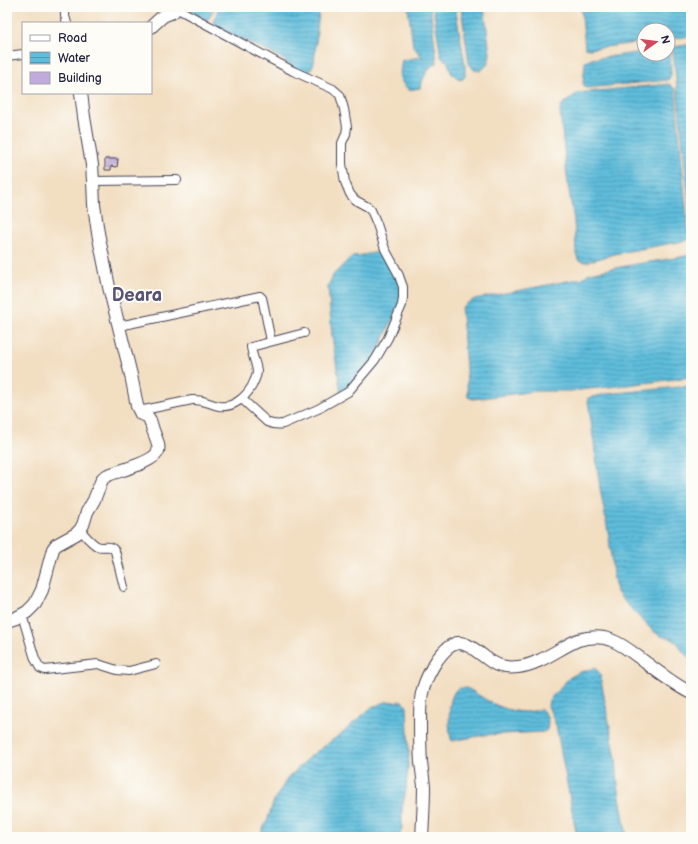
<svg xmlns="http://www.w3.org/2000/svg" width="698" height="844" viewBox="0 0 698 844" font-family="'Balsamiq Sans',sans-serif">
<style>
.water{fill:url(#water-rules);stroke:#40708c}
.building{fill:url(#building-back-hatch)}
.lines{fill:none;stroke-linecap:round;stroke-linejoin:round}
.street-casing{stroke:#413e4f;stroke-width:10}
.secondary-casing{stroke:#413e4f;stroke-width:14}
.street{stroke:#fff;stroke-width:8}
.secondary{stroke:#fff;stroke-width:12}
.labels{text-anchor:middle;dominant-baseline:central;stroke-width:4;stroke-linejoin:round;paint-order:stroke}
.district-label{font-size:18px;font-weight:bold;fill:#595274;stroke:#fdfcf7}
</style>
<defs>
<pattern id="water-rules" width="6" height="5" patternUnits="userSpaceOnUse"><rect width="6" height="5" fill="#5ebddc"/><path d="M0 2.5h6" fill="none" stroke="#4d99b4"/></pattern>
<pattern id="building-back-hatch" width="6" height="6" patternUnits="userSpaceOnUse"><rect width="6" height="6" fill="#c0aade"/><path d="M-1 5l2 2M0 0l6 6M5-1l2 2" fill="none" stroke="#9c8ab5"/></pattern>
</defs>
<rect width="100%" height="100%" fill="#fdfcf7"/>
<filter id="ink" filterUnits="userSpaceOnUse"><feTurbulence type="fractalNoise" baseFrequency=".025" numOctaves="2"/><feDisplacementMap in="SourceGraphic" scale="8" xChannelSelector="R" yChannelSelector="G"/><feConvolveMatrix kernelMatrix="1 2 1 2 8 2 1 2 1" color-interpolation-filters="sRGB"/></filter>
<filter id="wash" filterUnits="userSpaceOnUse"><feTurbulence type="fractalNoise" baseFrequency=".012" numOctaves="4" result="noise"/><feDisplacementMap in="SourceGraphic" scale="16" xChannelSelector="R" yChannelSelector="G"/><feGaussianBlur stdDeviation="0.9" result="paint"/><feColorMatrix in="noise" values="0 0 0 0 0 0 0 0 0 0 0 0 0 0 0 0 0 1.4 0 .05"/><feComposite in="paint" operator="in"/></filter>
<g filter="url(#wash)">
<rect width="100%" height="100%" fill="#f2dec1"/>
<g class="water">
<path d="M 190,7 L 215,7 L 209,18 L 206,20 C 200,17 192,14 190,7 Z"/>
<path d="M 219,7 L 265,7 L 277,8 L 317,9 L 319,11 L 314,63 L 308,75 L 298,71 L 280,57 L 216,27 L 213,22 Z"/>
<path d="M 408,7 L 430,7 L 437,63 L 430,67 L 424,77 L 420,88 L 409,90 C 397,80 400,73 402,60 L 422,57 L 413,46 Z"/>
<path d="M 433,7 L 455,7 L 465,65 L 465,77 L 461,80 L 451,73 L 448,62 L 441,57 Z"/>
<path d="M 461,7 L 484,7 L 490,54 L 488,64 L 481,71 L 474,70 L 469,63 Z"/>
<path d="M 581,7 L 691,7 L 691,36 L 668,39 L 668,30 L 644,30 L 644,42 L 589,49 L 585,48 Z"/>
<path d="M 691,44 L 691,222 L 673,50 L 674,47 Z"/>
<path d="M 668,51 L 670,52 L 671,75 L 668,80 L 586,88 L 583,84 L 585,62 L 592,59 L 644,52 L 644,54 L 668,54 Z"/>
<path d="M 669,84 L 675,89 L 689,240 L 619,253 L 586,262 L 578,260 L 576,251 L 574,221 L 568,185 L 562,131 L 560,110 L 562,105 L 578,93 Z"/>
<path d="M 379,252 L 383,253 L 397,277 L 401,292 L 400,303 L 374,360 L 341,394 L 332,336 L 328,286 L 334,274 L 351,257 Z"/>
<path d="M 691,255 L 691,377 L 628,385 L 570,391 L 536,391 L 473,399 L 468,397 L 462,314 L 461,308 L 464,305 L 475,299 L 583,278 L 589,273 L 631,265 L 675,258 Z"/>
<path d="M 691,386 L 691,659 L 683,652 L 678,643 L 670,638 L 661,636 L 653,631 L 622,599 L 617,592 L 613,575 L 609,537 L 600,488 L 588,400 L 588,398 L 606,394 Z"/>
<path d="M 594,668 L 597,670 L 600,675 L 616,759 L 618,785 L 627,837 L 577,837 L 556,725 L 548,706 L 549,700 L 569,678 L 578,673 Z"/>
<path d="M 464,688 C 470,688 474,693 480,696 C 494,705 509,712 526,712 C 531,712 536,710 541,709 C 548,715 549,721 547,730 L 543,732 L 484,735 L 452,741 C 448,735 449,707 451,700 C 452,697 454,691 457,689 C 459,688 462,688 464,688 Z"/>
<path d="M 403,701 L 407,707 L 409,756 L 406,790 L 402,809 L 402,828 L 399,837 L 259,837 L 267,821 L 274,801 L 287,779 L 312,755 L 341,734 L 372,707 L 386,702 Z"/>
</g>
<g id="blocks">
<path class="building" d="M 105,159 L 118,159 L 117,167 L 111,166 L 111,170 L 105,170 Z"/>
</g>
</g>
<g filter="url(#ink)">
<use href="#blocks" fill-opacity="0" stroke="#413e4f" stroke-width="1"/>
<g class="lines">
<g class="street-casing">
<g id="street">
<path d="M 65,7 L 65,16 L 67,23"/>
<path d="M 176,8 L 293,71 L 333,89 L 340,95 L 344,109 L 347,127 L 346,134 L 342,143 L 342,164 L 345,182 L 350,194 L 355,200 L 368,207 L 371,210 L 377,224 L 385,249 L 398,273 L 403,287 L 403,298 L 402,305 L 388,338 L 375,360 L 348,392 L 318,409 L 283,424 C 277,425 273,425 267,422 L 242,399"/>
<path d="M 7,56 L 23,54"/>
<path d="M 93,181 L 177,180"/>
<path d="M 119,326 L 260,296 L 262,298 L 263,302 L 271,341"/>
<path d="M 139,411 L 192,400 C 204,399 208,404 219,406 C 233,408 245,398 252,386 C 254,381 257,377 257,371 C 256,363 252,355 251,347 L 304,333"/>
<path d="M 80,530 C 85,535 91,543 97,546 C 104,549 109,543 115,551 L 124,587"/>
<path d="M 22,615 L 35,659 L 40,668 L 45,670 L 98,664 L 117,670 L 129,671 L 156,664"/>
</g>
</g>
<g class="secondary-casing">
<g id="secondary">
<path d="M 151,27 L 163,16 L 173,12 L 177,7"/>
<path d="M 7,621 L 16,618 L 27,612 L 35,604 L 42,590 L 53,549 L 56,545 L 76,534 L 80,530 L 83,525 L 87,512 L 94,500 L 101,482 L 103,478 L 108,475 C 118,471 155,462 158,451 C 160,445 155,436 153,430 C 150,421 151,416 141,414 L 137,406 L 131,375 L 109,287 L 98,233 L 94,205 L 93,181 L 92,165 L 84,117 L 81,93"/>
<path d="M 422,837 C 423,820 424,803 424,786 C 423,778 422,770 421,762 C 420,748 420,733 420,719 C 420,709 420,699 423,689 C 426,679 431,669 437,660 C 442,653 449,644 458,643 C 469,642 483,657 492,662 C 499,667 509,668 518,667 C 539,665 559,648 578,640 C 588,637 601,636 611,640 C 622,644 632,652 641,659 C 657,671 673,684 691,693"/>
</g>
</g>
<use href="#street" class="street"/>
<use href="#secondary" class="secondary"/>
</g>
</g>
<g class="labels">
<g class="district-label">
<text x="137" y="295">Deara</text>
</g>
</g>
<rect width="698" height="844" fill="none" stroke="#fdfcf7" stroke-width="24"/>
<rect x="22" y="22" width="130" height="72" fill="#fdfcf7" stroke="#a5a5ac"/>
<rect x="30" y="35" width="20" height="6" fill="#ffffff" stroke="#a5a5ac"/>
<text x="58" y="42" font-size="12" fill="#22223b">Road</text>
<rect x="30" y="52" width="20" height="12" fill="url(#water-rules)" stroke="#a5a5ac"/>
<text x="58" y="62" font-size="12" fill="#22223b">Water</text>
<rect x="30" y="72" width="20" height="12" fill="#c0aade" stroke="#a5a5ac"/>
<text x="58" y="82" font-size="12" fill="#22223b">Building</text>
<g transform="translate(656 42) rotate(76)"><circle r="19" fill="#fdfcf7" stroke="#a5a5ac"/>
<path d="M0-3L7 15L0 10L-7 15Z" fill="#d1495b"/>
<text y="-6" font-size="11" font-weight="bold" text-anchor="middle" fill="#22223b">N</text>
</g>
</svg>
